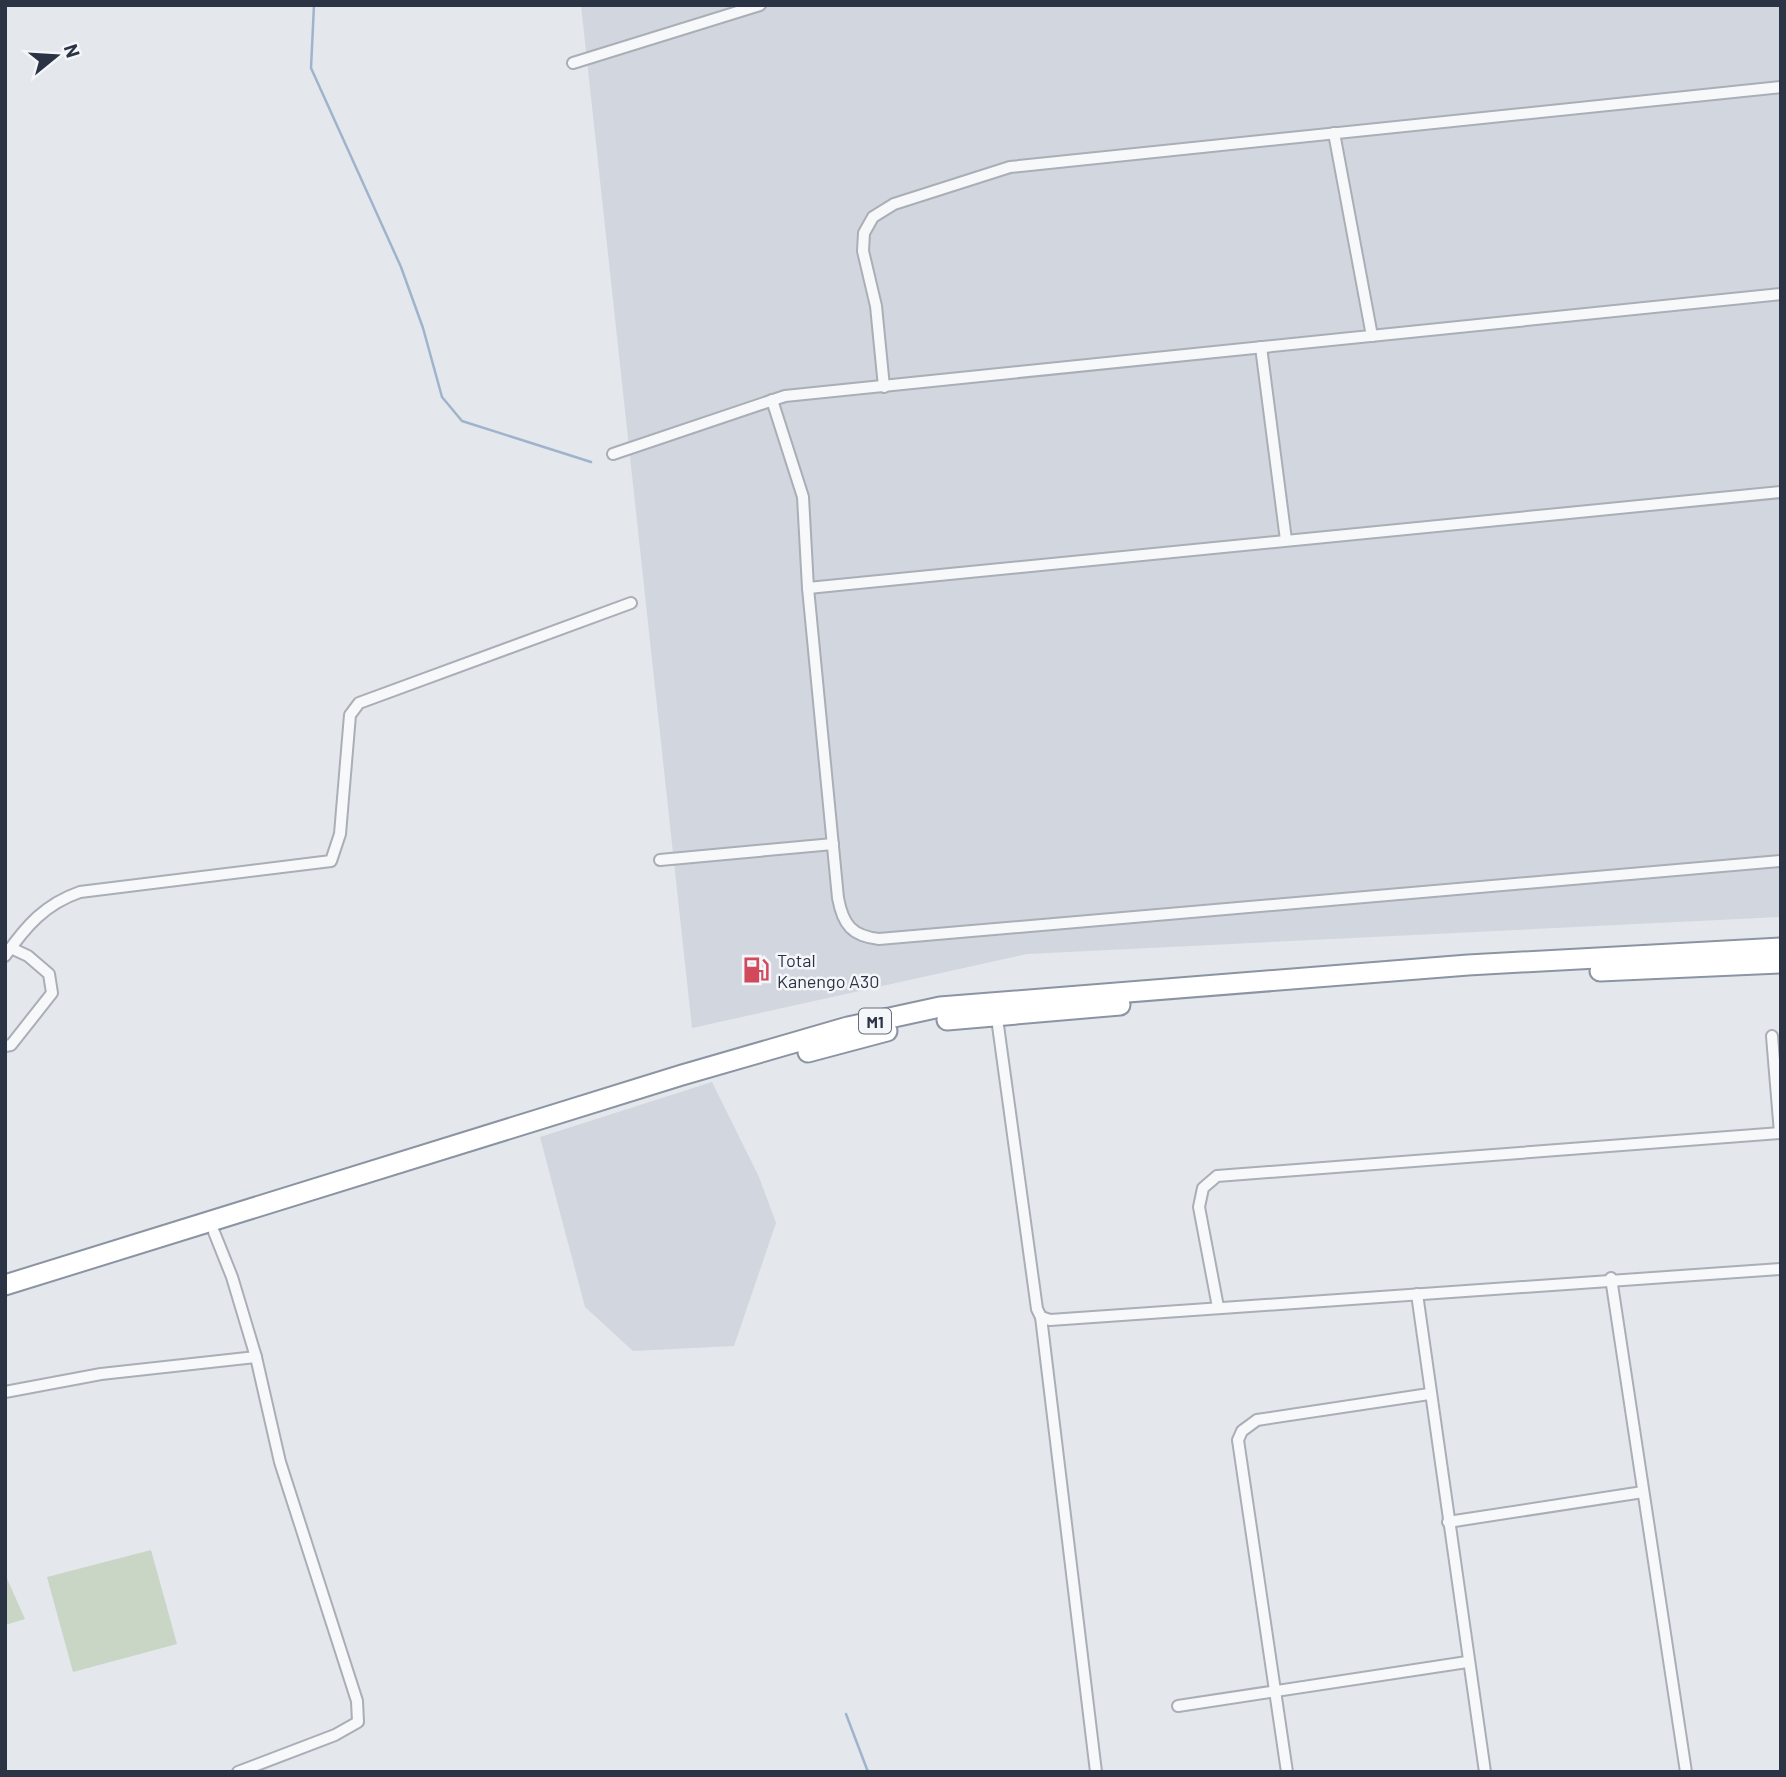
<svg xmlns="http://www.w3.org/2000/svg" width="1786" height="1777" viewBox="0 0 1786 1777" font-family="Barlow,sans-serif">
<style>
.built{fill:#d2d6de}
.green{fill:#c9d6c5}
.lines{fill:none;stroke-linecap:round;stroke-linejoin:round}
.stream{stroke:#9fb4cc;stroke-width:2.5}
.street-casing{stroke:#a9aeb7;stroke-width:14}
.highway-casing{stroke:#8b94a3;stroke-width:23}
.street{stroke:#f7f8fa;stroke-width:10}
.highway{stroke:#fff;stroke-width:19}
.labels{text-anchor:middle;dominant-baseline:central;stroke-width:5;stroke-linejoin:round;paint-order:stroke}
.shield{fill:#f4f6f9;stroke:#676e7b;stroke-width:2}
.shield-label{font-size:16px;font-weight:bold;fill:#2b3445}
.poi-label{font-size:18px;fill:#2b3445;stroke:#f4f6f9;text-anchor:start}
</style>
<rect width="100%" height="100%" fill="#e4e7ec"/>
<g class="built">
<path d="M 581,5 L 1781,5 L 1781,917 L 1027,954 L 692,1028 Z"/>
<path d="M 712,1082 L 759,1177 L 776,1223 L 734,1346 L 633,1351 L 585,1307 L 540,1137 Z"/>
</g>
<g class="green">
<path d="M 151,1550 L 177,1644 L 73,1672 L 47,1577 Z"/>
<path d="M 5,1574 L 25,1619 L 5,1625 Z"/>
</g>
<g class="lines">
<g class="stream">
<path d="M 314,5 L 311,68 L 401,267 L 423,328 L 442,397 L 462,421 L 591,462"/>
<path d="M 846,1714 L 868,1772"/>
</g>
<g class="street-casing">
<g id="street">
<path d="M 573,63 L 760,5"/>
<path d="M 1334,133 L 1372,336"/>
<path d="M 1261,347 L 1286,540"/>
<path d="M 884,387 L 876,306 L 863,251 L 864,233 L 873,217 L 894,204 L 1010,167 L 1781,87"/>
<path d="M 772,400 L 803,497 L 808,588 L 838,898 C 843,925 852,936 879,939 L 1781,861"/>
<path d="M 613,454 L 785,396 L 1781,294"/>
<path d="M 808,588 L 1781,492"/>
<path d="M 660,860 L 833,844"/>
<path d="M 5,956 C 26,926 45,904 80,892 L 331,861 L 340,834 L 350,715 L 359,703 L 631,603"/>
<path d="M 996,1011 L 1037,1309 L 1041,1317 L 1050,1320 L 1781,1269"/>
<path d="M 1772,1036 L 1780,1133"/>
<path d="M 5,1046 L 11,1045 L 52,993 L 49,974 L 28,956 L 11,948"/>
<path d="M 214,1232 L 232,1277 L 256,1357 L 280,1462 L 357,1701 L 358,1722 L 335,1735 L 238,1772"/>
<path d="M 1611,1278 L 1686,1772"/>
<path d="M 1417,1294 L 1485,1772"/>
<path d="M 1218,1307 L 1199,1207 L 1203,1188 L 1217,1176 L 1781,1133"/>
<path d="M 1041,1317 L 1096,1772"/>
<path d="M 5,1392 L 101,1374 L 256,1357"/>
<path d="M 1448,1522 L 1643,1492"/>
<path d="M 1178,1706 L 1467,1662"/>
<path d="M 1287,1772 L 1238,1440 L 1242,1431 L 1257,1420 L 1429,1394"/>
</g>
</g>
<g class="highway-casing">
<g id="highway">
<path d="M 1600,971 L 1781,963"/>
<path d="M 947,1020 L 1120,1005"/>
<path d="M 808,1052 L 887,1031"/>
<path d="M 5,1285 L 682,1075 L 848,1027 L 940,1007 L 1468,965 L 1781,948"/>
</g>
</g>
<use href="#street" class="street"/>
<use href="#highway" class="highway"/>
</g>
<defs>
<g id="fuel-bare" transform="scale(2.1)"><path d="M-5.5-6h7V0h2V4h1.3V-2.5L3-4.5l.8-.8L6-3V5H2.5V1h-1V6h-7ZM-4.2-4.7v3.2H.2V-4.7Z" fill="#d1495b" stroke="#f4f6f9" stroke-width="2.5" paint-order="stroke"/></g>
</defs>
<g fill-rule="evenodd">
<use href="#fuel-bare" x="756" y="970"/>
</g>
<g class="labels">
<rect class="shield" x="859" y="1008.5" width="32" height="25" rx="5"/>
<g class="shield-label">
<text x="875" y="1021">M1</text>
</g>
<g class="poi-label">
<text x="777" y="960">Total<tspan x="777" dy="21">Kanengo A30</tspan></text>
</g>
</g>
<rect width="1786" height="1777" fill="none" stroke="#2b3445" stroke-width="14"/>
<g transform="translate(56 56) rotate(72)" stroke="#f4f6f9" stroke-width="5" paint-order="stroke">
<path d="M0-5L12 26L0 18L-12 26Z" fill="#2b3445"/>
<text y="-10" font-size="19" font-weight="bold" text-anchor="middle" fill="#2b3445">N</text>
</g>
</svg>
